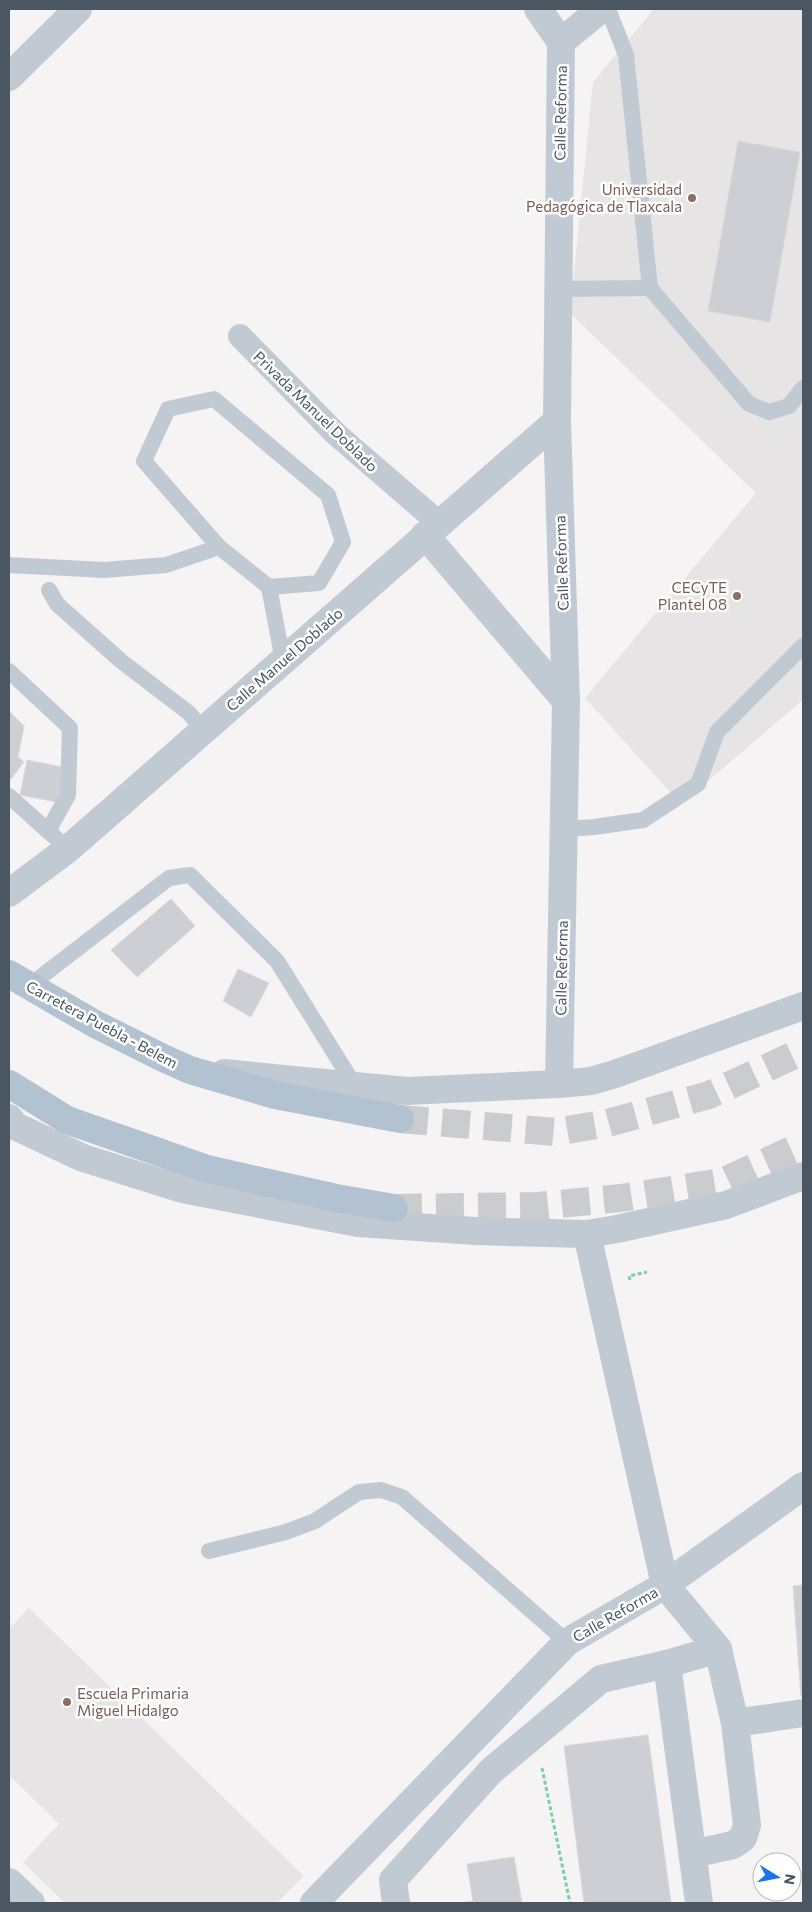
<svg xmlns="http://www.w3.org/2000/svg" width="812" height="1912" viewBox="0 0 812 1912" font-family="Commissioner,sans-serif">
<style>
.education{fill:#e6e4e5}
.building{fill:#cdcfd5;stroke:#d7d9de}
.lines{fill:none;stroke-linecap:round;stroke-linejoin:round}
.primary-tunnel{stroke:#caccce;stroke-width:28;stroke-dasharray:28 14;stroke-linecap:butt}
.path{stroke:#7ad0a6;stroke-width:3;stroke-dasharray:4 2.5;stroke-linecap:butt}
.service{stroke:#c1cad2;stroke-width:16}
.pedestrian{stroke:#c1cad2;stroke-width:24}
.minor{stroke:#c1cad2;stroke-width:28}
.tertiary{stroke:#c1cad2;stroke-width:28}
.primary{stroke:#b3c2d1;stroke-width:28}
.education-dot{fill:#8d6e63;stroke:#fff;stroke-width:2}
.labels{text-anchor:middle;dominant-baseline:central;stroke-width:5;stroke-linejoin:round;paint-order:stroke}
.street-label{font-size:15px;fill:#4a5661;stroke:#fff}
.education-label{font-size:15px;fill:#785e54;stroke:#fff;text-anchor:end}
</style>
<rect width="100%" height="100%" fill="#f5f3f3"/>
<g class="education">
<path d="M 654,9 L 803,9 L 803,700 L 681,804 L 585,698 L 756,493 L 570,313 L 593,82 Z"/>
<path d="M 29,1608 L 304,1876 L 277,1903 L 65,1903 L 23,1862 L 59,1824 L 9,1775 L 9,1629 Z"/>
</g>
<g class="building">
<path d="M 738,141 L 800,152 L 770,322 L 708,311 Z"/>
<path d="M 9,711 L 24,726 L 18,757 L 24,762 L 11,779 L 9,776 Z"/>
<path d="M 27,760 L 67,768 L 57,802 L 20,795 Z"/>
<path d="M 171,899 L 195,926 L 137,977 L 111,950 Z"/>
<path d="M 238,969 L 269,983 L 251,1017 L 223,1001 Z"/>
<path d="M 803,1585 L 803,1696 L 801,1696 L 793,1586 Z"/>
<path d="M 648,1735 L 671,1903 L 584,1903 L 564,1746 Z"/>
<path d="M 514,1857 L 522,1903 L 458,1903 L 473,1901 L 467,1864 Z"/>
</g>
<g class="lines">
<g class="primary-tunnel">
<path d="M 400,1119 L 556,1132 L 608,1123 L 709,1095 L 803,1051"/>
<path d="M 394,1208 L 538,1206 L 621,1198 L 722,1182 L 803,1145"/>
</g>
<g class="path">
<path d="M 630,1280 L 629,1276 L 647,1272"/>
<path d="M 542,1768 L 570,1903"/>
</g>
<g class="service">
<path d="M 608,9 L 626,55 L 650,288 L 749,404 L 769,412 L 789,406 L 803,388"/>
<path d="M 558,289 L 650,288"/>
<path d="M 219,547 L 144,461 L 168,409 L 214,399 L 328,495 L 343,542 L 319,583 L 269,587"/>
<path d="M 9,565 L 104,570 L 166,565 L 219,547 L 269,587 L 283,661"/>
<path d="M 49,590 L 57,604 L 121,661 L 189,713 L 203,730"/>
<path d="M 9,671 L 70,728 L 68,795 L 48,831"/>
<path d="M 9,796 L 68,849"/>
<path d="M 564,829 L 594,827 L 643,820 L 698,784 L 717,732 L 803,646"/>
<path d="M 29,986 L 169,878 L 190,875 L 277,961 L 355,1086 L 355,1090"/>
<path d="M 209,1551 L 286,1532 L 315,1521 L 359,1492 L 381,1490 L 402,1497 L 567,1642"/>
</g>
<path class="pedestrian" d="M 240,336 L 336,434 L 439,523"/>
<g class="minor">
<path d="M 538,9 L 561,42"/>
<path d="M 561,42 L 601,9"/>
<path d="M 9,77 L 78,9"/>
<path d="M 425,535 L 566,701"/>
<path d="M 9,893 L 68,849 L 557,421"/>
<path d="M 559,1084 L 566,701 L 557,421 L 561,42"/>
<path d="M 587,1234 L 665,1585 L 718,1649 L 735,1723 L 747,1825 L 743,1838 L 733,1845 L 693,1854"/>
<path d="M 667,1664 L 699,1903"/>
<path d="M 735,1723 L 803,1713"/>
<path d="M 9,1882 L 31,1903"/>
<path d="M 314,1903 L 567,1642 L 665,1585 L 803,1486"/>
<path d="M 396,1903 L 393,1880 L 491,1771 L 601,1679 L 667,1664 L 718,1649"/>
</g>
<g class="tertiary">
<path d="M 224,1073 L 407,1091 L 559,1084 L 591,1081 L 615,1074 L 803,1006"/>
<path d="M 9,1118 L 15,1126 L 83,1158 L 182,1189 L 358,1223 L 475,1231 L 587,1234 L 617,1229 L 726,1205 L 803,1176"/>
</g>
<g class="primary">
<path d="M 9,974 L 95,1024 L 163,1058 L 190,1070 L 275,1095 L 400,1119"/>
<path d="M 9,1084 L 67,1120 L 207,1169 L 336,1198 L 394,1208"/>
</g>
</g>
<g class="education-dot">
<circle cx="692" cy="198" r="5"/>
<circle cx="737" cy="596" r="5"/>
<circle cx="67" cy="1702" r="5"/>
</g>
<g class="labels">
<g class="street-label">
<text transform="translate(560 113) rotate(-89)">Calle Reforma</text>
<text transform="translate(316 411) rotate(44)">Privada Manuel Doblado</text>
<text transform="translate(561 563) rotate(-92)">Calle Reforma</text>
<text transform="translate(284 659) rotate(-41)">Calle Manuel Doblado</text>
<text transform="translate(561 968) rotate(-89)">Calle Reforma</text>
<text transform="translate(102 1024) rotate(28)">Carretera Puebla - Belem</text>
<text transform="translate(615 1614) rotate(-30)">Calle Reforma</text>
</g>
<g class="education-label">
<text x="682" y="189">Universidad<tspan x="682" dy="17">Pedagógica de Tlaxcala</tspan></text>
<text x="727" y="587">CECyTE<tspan x="727" dy="17">Plantel 08</tspan></text>
<text x="77" y="1693" text-anchor="start">Escuela Primaria<tspan x="77" dy="17">Miguel Hidalgo</tspan></text>
</g>
</g>
<rect width="812" height="1912" fill="none" stroke="#4a5661" stroke-width="20"/>
<g transform="translate(777 1877) rotate(100)"><circle r="24" fill="#ffffff" stroke="#b7bbc0"/>
<path d="M0-4L9 19L0 12L-9 19Z" fill="#1a73e8"/>
<text y="-8" font-size="14" font-weight="bold" text-anchor="middle" fill="#4a5661">N</text>
</g>
</svg>
